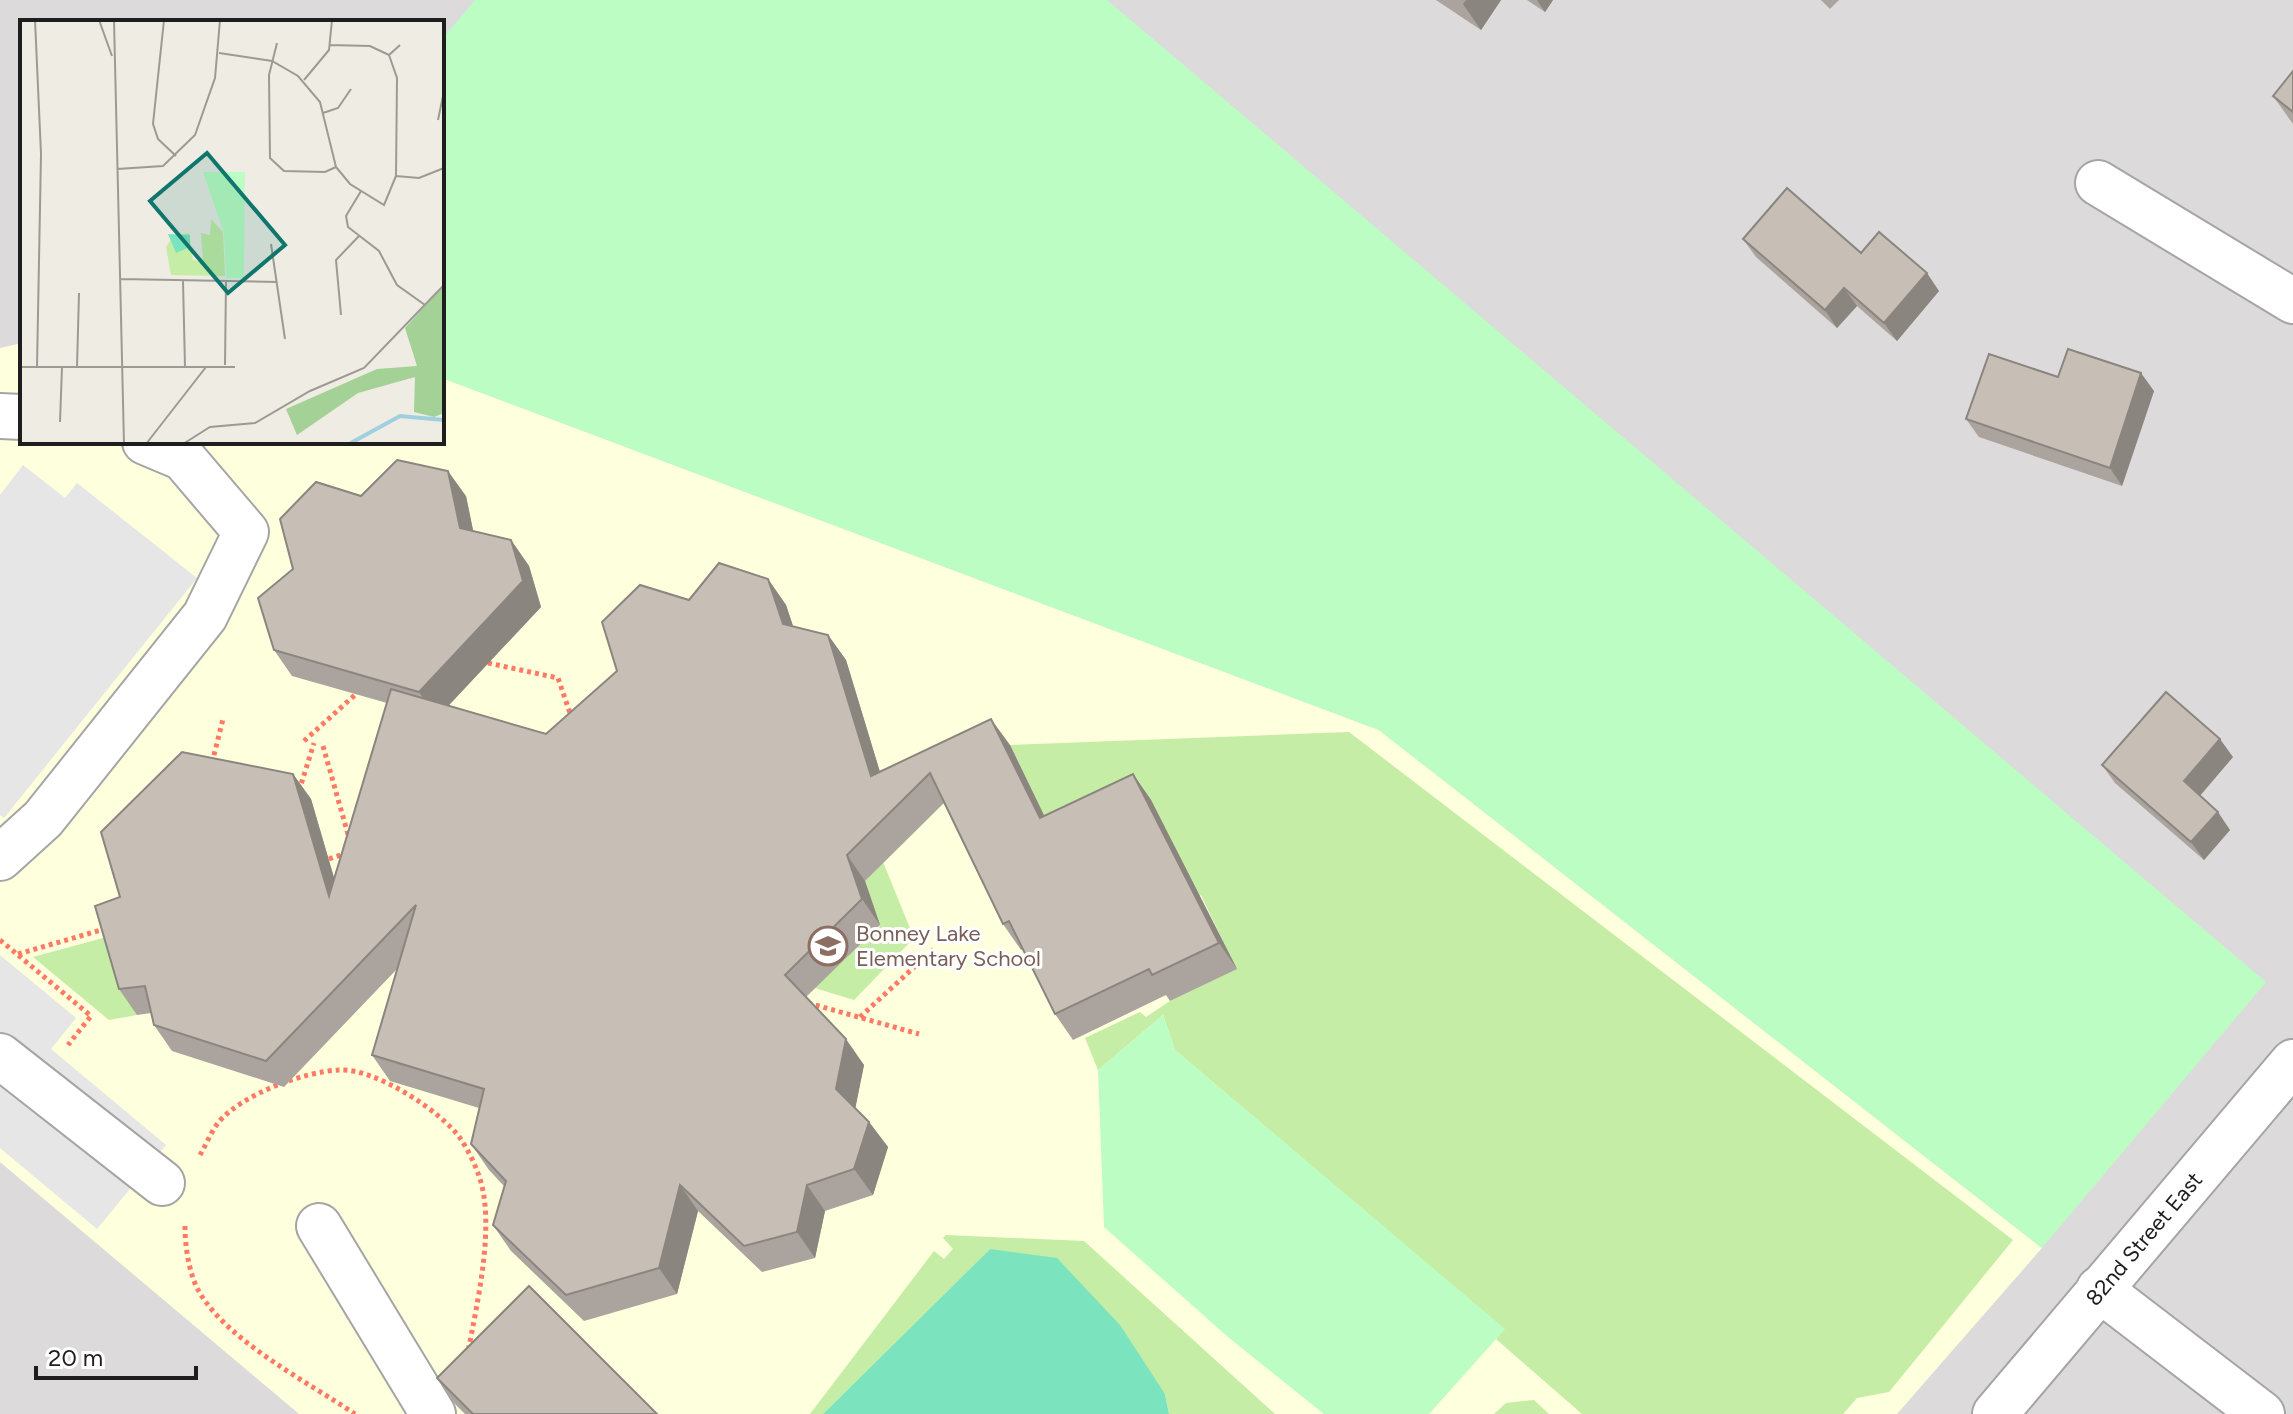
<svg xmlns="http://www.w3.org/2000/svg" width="2293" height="1414" viewBox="0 0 2293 1414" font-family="Figtree,sans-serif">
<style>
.residential{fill:#dcdada;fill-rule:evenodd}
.education{fill:#feffdc}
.grass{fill:#c6eda5}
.park{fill:#bcfdc4}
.pitch{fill:#7be4bf}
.parking{fill:#e6e6e6}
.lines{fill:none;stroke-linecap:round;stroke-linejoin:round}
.minor-casing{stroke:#a5a5a5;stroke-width:48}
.path{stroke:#ff7a64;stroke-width:5;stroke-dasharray:4 4;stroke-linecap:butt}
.minor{stroke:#fff;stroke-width:44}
.wall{fill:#aba39d}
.shaded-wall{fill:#8b857f}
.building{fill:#c7beb6;stroke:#8b857f;stroke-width:2}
.labels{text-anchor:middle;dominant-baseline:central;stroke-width:6;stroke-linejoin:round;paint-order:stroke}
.education-label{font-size:22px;fill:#785e54;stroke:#fff;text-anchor:start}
.street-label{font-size:22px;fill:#1e1e1e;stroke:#fff}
.inset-river{fill:none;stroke:#a0cfe0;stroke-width:4}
.inset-road{fill:none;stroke:#9b9a94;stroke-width:2}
.view{fill:#0f766e;fill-opacity:0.15;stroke:#0f766e;stroke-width:4}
.inset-edge{fill:none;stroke:#1e1e1e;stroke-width:4}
</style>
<rect width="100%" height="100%" fill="#efece3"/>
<path class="residential" d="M 0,0 L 2293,0 L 2293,1414 L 0,1414 ZM 22,22 L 442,22 L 442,442 L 22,442 Z"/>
<path class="education" d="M 22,343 L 22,442 L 442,442 L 442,378 L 1379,730 L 2042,1248 L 1897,1414 L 299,1414 L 0,1162 L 0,348 Z"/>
<g class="grass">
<path d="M 1349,732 L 2013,1240 L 1889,1392 L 1857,1398 L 1843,1414 L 1582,1414 L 1496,1339 L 1504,1329 L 1175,1050 L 1163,1015 L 1098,1070 L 1085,1038 L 1140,1012 L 1146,1017 L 1170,1001 L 1236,969 L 1201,895 L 1140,925 L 1045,819 L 1010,745 Z"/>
<path d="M 883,862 L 914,938 L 854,1000 L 795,982 L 880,926 L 865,881 Z"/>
<path d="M 114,935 L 137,1015 L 109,1020 L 33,957 Z"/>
<path d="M 946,1235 L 1084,1241 L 1275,1414 L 1169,1414 L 1165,1394 L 990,1249 L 823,1414 L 810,1414 L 934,1251 L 944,1259 L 953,1249 L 943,1238 Z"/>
<path d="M 1534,1400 L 1549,1414 L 1494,1414 L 1506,1403 Z"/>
</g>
<g class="park">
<path d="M 475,0 L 1107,0 L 2266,982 L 2042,1248 L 1379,730 L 442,378 L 442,39 Z"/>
<path d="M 1163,1015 L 1175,1050 L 1505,1329 L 1429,1414 L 1324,1414 L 1228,1337 L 1104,1227 L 1098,1070 Z"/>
</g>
<path class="pitch" d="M 990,1249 L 1057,1258 L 1120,1325 L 1165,1394 L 1169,1414 L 823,1414 Z"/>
<g class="parking">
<path d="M 23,465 L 65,498 L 77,483 L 197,578 L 4,818 L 0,815 L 0,495 Z"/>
<path d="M 0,955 L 76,1018 L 51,1049 L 166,1145 L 97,1229 L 0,1148 Z"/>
</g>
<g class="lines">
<g class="minor-casing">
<g id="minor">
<path d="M 2098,183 L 2293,301"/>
<path d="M 0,416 L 22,417"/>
<path d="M 0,858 L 43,819 L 205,616 L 246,532 L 183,458 L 145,442"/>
<path d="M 0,1056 L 162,1183"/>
<path d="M 319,1226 L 433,1414"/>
<path d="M 2099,1289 L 2262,1414"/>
<path id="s1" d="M 1995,1414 L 2293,1062"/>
</g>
</g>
<g class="path">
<path d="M 488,663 L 558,678 L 571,716"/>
<path d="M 304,741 L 356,694"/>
<path d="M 323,746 L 349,838"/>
<path d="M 212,763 L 223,719"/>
<path d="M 299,791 L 314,743"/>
<path d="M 329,859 L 347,853"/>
<path d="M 0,940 L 91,1016 L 68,1045"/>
<path d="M 18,954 L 108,928"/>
<path d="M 808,1003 L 919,1034"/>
<path d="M 860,1017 L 935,948"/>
<path d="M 200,1155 C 206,1145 211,1132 218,1123 C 240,1095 305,1071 340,1070 C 374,1068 440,1110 460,1138 C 467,1148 475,1164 479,1176 C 496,1224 477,1303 468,1352"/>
<path d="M 185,1226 C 185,1245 188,1264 194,1281 C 215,1335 308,1382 355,1414"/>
</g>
<use href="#minor" class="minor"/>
</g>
<g class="wall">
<path d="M 1436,0 L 1501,0 L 1481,30 Z"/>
<path d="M 1527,0 L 1553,0 L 1545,12 Z"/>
<path d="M 1821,0 L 1839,0 L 1830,9 Z"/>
<path d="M 2293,71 L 2293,124 L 2273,96 Z"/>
<path d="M 1743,239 L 1861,253 L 1939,291 L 1897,341 L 1857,306 L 1837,328 L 1756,257 Z"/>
<path d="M 2058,377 L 2154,391 L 2122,486 L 1979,437 L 1966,419 Z"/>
<path d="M 361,496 L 466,496 L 473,531 L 511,540 L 529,566 L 541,607 L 448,706 L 546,734 L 617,671 L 689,600 L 768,579 L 786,605 L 793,626 L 828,635 L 846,660 L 880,772 L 1010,745 L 1044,816 L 1133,774 L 1151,800 L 1237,969 L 1170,1001 L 1166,995 L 1073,1040 L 1055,1014 L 1023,949 L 1021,950 L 1003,924 L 944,803 L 865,881 L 880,925 L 806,997 L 864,1065 L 855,1108 L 869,1122 L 888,1147 L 873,1195 L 825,1211 L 815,1258 L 762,1272 L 698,1211 L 677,1294 L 584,1321 L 511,1251 L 493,1225 L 504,1186 L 489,1170 L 471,1144 L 479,1108 L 390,1081 L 372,1055 L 397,969 L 284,1087 L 172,1051 L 154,1025 L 151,1013 L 137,1015 L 119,989 L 120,897 L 293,774 L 311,799 L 334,878 L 387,703 L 292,676 L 274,650 L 293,569 Z"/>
<path d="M 2233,757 L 2200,796 L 2230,830 L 2204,860 L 2115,783 L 2102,765 Z"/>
<path d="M 437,1378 L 657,1414 L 465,1414 L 455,1404 Z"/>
</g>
<g class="shaded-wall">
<path d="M 1466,0 L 1501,0 L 1481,30 L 1463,4 Z"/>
<path d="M 1537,0 L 1553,0 L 1545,12 Z"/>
<path d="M 1927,273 L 1939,291 L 1897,341 L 1884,323 Z"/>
<path d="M 1844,288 L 1857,306 L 1837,328 L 1825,310 Z"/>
<path d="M 2141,373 L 2154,391 L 2122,486 L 2110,468 Z"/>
<path d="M 448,471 L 466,496 L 478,554 L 460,528 Z"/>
<path d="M 511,540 L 529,566 L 541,607 L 437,718 L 419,692 Z"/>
<path d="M 768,579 L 786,605 L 801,650 L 783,624 Z"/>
<path d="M 828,635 L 846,660 L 889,802 L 871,776 Z"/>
<path d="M 991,719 L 1010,745 L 1058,844 L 1040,818 Z"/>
<path d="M 2220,739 L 2233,757 L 2196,800 L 2184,781 Z"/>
<path d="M 293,774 L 311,799 L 347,922 L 329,896 Z"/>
<path d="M 1133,774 L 1151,800 L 1237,969 L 1219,943 Z"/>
<path d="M 2218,812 L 2230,830 L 2204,860 L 2191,842 Z"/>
<path d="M 847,855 L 865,881 L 880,925 L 862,899 Z"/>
<path d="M 846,1039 L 864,1065 L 854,1115 L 836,1089 Z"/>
<path d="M 869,1122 L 888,1147 L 873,1195 L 854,1169 Z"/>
<path d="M 680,1185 L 698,1211 L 677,1294 L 659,1268 Z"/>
<path d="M 807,1185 L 825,1211 L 815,1258 L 797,1232 Z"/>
</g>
<g class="building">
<path d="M 2293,71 L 2293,112 L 2273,96 Z"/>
<path d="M 1787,188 L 1861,253 L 1879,232 L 1927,273 L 1884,323 L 1844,288 L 1825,310 L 1743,239 Z"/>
<path d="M 2068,349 L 2141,373 L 2110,468 L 1966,419 L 1989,354 L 2058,377 Z"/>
<path d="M 397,460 L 448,471 L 460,528 L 511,540 L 523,581 L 419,692 L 274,650 L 258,598 L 293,569 L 280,519 L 316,482 L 361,496 Z"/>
<path d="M 719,563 L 768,579 L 783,624 L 828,635 L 871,776 L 991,719 L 1040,818 L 1133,774 L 1219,943 L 1152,975 L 1149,969 L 1055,1014 L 1009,921 L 1003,924 L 930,773 L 847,855 L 862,899 L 785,975 L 846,1039 L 836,1089 L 869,1122 L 854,1169 L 807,1185 L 797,1232 L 744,1246 L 680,1185 L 659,1268 L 566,1295 L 493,1225 L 506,1181 L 471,1144 L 484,1089 L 372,1055 L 416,905 L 266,1061 L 154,1025 L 145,986 L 119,989 L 95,906 L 120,897 L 101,832 L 182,752 L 293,774 L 329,896 L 391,689 L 546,734 L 617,671 L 602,622 L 640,585 L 689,600 Z"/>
<path d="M 2166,692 L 2220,739 L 2184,781 L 2218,812 L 2191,842 L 2102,765 Z"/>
<path d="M 529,1286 L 657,1414 L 473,1414 L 437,1378 Z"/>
</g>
<defs>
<g id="school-ring" transform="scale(2)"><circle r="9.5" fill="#fff" stroke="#8d6e63" stroke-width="1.5"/><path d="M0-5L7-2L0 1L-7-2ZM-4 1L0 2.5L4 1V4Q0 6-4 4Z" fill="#8d6e63"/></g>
</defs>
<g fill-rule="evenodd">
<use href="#school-ring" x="828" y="946"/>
</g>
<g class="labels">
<g class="education-label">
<text x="856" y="933">Bonney Lake<tspan x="856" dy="25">Elementary School</tspan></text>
</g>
<g class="street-label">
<text stroke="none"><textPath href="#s1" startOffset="230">82nd Street East</textPath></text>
</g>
</g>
<g transform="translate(20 20)">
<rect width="424" height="424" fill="#efece3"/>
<path d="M 191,199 L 203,212 L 205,256 L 151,255 L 146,227 L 153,216 L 169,213 L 173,240 L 183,242 L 181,213 L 190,215 Z" fill="#c6eda5"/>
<path d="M 424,265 L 424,393 L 414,397 L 394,392 L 395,357 L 338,373 L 277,415 L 266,389 L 357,349 L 397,346 L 385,308 Z" fill="#a4d195"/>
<path d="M 183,152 L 225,152 L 224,258 L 206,258 L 204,213 Z" fill="#bcfdc4"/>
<path d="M 148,214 L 170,215 L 170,227 L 156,233 Z" fill="#7be4bf"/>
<path class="inset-river" d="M 329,424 L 380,396 L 424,400"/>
<path class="inset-road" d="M 15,0 L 21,134 L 17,347M 79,0 L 92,36M 94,0 L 104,424M 144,0 L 133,104 L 138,119 L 156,136M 257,23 L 249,55 L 250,138 L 264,151 L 305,152 L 316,147M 310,25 L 350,26 L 369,35 L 380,25M 199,33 L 252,41 L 278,56 L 300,82 L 316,147 L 330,164 L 364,185 L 376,156 L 377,58 L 369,35M 284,60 L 309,30 L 312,0M 303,93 L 318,88 L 331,69M 418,100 L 424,71M 97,149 L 143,146 L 175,115 L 195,58 L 200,0M 376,156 L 399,158 L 424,148M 341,171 L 326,196 L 328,207 L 359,231 L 377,265 L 405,285M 251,224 L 265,319M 100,259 L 257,262M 163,261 L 165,347M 321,295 L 316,240 L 339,216M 205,345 L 206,261M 0,347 L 215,347M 57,347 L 59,273M 40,402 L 42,347M 126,424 L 186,347M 163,424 L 190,407 L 235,403 L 290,371 L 344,348 L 424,265M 186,424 L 212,424"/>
<path class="view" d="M 187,133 L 265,225 L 208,273 L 130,181 Z"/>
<rect width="424" height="424" class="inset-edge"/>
</g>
<path d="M36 1366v12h160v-12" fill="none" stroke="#1e1e1e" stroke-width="4"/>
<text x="48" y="1366" font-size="24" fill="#1e1e1e" stroke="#ffffff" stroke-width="6" paint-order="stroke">20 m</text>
</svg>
